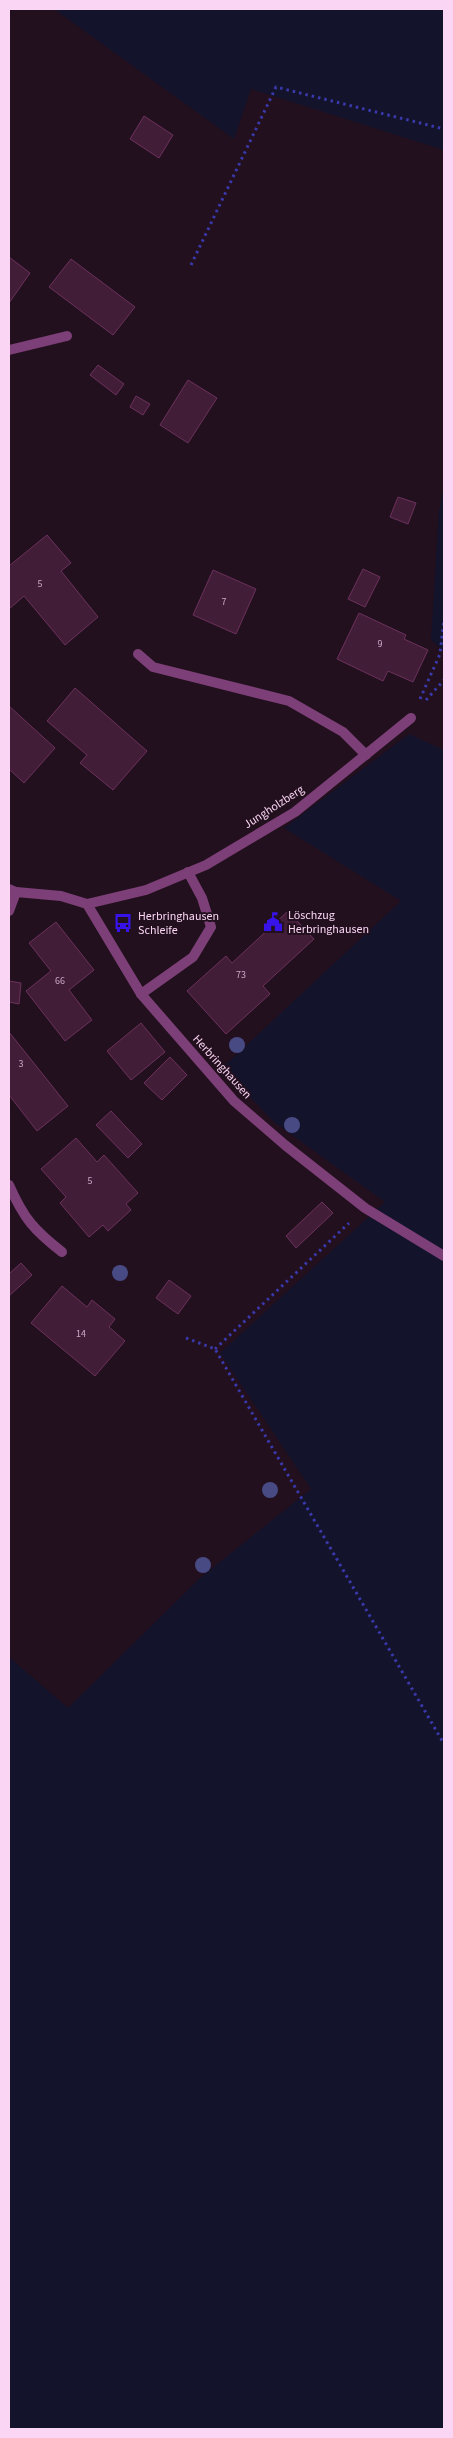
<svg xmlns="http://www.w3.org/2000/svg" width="453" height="2438" viewBox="0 0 453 2438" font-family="'Source Sans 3',sans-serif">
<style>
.green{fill:#14132c}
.building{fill:#421d38;stroke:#6c315c}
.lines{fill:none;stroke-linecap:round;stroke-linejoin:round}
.path{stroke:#3a39ab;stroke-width:3;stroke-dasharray:2.5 4;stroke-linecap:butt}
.service{stroke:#7d3f77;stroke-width:10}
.minor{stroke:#7d3f77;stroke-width:10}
.tree{fill:#484a83}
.labels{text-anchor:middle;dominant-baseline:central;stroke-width:4;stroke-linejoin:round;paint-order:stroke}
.number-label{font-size:10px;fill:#cda7c5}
.street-label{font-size:12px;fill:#fbd5f4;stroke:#22101e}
.poi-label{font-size:12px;fill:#fbd5f4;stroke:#22101e;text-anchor:start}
</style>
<rect width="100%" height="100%" fill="#22101e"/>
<g class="green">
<path d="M 54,9 L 444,9 L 444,150 L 251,89 L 234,139 Z"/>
<path d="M 444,484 L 444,651 L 431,640 L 439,511 Z"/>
<path d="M 409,734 L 444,750 L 444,2429 L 9,2429 L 9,1657 L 68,1708 L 200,1578 L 311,1489 L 220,1353 L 385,1202 L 274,1122 L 222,1068 L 401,901 L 284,828 Z"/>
</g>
<g class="building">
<path d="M 144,116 L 173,135 L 159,158 L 130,139 Z"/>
<path d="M 9,257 L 30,273 L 9,303 Z"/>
<path d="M 71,259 L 135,307 L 113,335 L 49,287 Z"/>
<path d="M 98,365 L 124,384 L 116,395 L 90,375 Z"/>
<path d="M 188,380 L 217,398 L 188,443 L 160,425 Z"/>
<path d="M 136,396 L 150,404 L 143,415 L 130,407 Z"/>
<path d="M 398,497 L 416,503 L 408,524 L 390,517 Z"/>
<path d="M 47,535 L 71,563 L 61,571 L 98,617 L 65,645 L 24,596 L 9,609 L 9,566 Z"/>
<path d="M 363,569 L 380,577 L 365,607 L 348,599 Z"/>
<path d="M 213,570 L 256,589 L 236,634 L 193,615 Z"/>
<path d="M 359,613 L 406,635 L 404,639 L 428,650 L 413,682 L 388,671 L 383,681 L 337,659 Z"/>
<path d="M 75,688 L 147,751 L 113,790 L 80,763 L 87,755 L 47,721 Z"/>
<path d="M 9,706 L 55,748 L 24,783 L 9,769 Z"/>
<path d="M 288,911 L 314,939 L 263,986 L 270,994 L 226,1034 L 187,991 L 226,956 L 232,963 Z"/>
<path d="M 56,922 L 94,970 L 69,990 L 92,1020 L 65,1041 L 26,991 L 51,971 L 29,943 Z"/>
<path d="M 9,981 L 21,983 L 19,1004 L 9,1002 Z"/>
<path d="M 141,1023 L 165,1052 L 131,1080 L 107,1051 Z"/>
<path d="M 9,1032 L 68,1106 L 37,1131 L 9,1095 Z"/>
<path d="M 170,1057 L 187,1075 L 162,1100 L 144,1083 Z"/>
<path d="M 111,1111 L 142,1144 L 128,1158 L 96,1125 Z"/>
<path d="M 76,1138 L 97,1162 L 104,1155 L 138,1193 L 126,1204 L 131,1210 L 108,1231 L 103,1225 L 89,1237 L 60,1203 L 66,1197 L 41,1169 Z"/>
<path d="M 322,1202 L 333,1213 L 296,1248 L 286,1236 Z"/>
<path d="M 21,1263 L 32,1275 L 9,1296 L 9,1274 Z"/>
<path d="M 169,1280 L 191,1296 L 178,1314 L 156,1298 Z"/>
<path d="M 62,1286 L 87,1307 L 92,1300 L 115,1319 L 109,1327 L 125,1341 L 95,1376 L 31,1323 Z"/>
</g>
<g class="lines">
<g class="path">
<path d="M 191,265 L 276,87 L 444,129"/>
<path d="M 420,699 L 440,654 L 444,619"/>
<path d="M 426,700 L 444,680"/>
<path d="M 186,1338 L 215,1349 L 444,1744"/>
<path d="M 215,1349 L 349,1223"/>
</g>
<path class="service" d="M 141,994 L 193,957 L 211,927 L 202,898 L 188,872"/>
<g class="minor">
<path d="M 9,350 L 67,336"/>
<path d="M 138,654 L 153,667 L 289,701 L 343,732 L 366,755"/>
<path d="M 9,889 L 16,892 L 61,896 L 87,904 L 141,994 L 234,1101 L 285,1145 L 365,1208 L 444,1256"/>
<path d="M 87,904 L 146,890 L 206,865 L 295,812 L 411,718"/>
<path d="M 9,911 L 16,892"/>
<path d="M 9,1185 C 24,1219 34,1230 62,1252"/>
</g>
</g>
<g class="tree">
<circle cx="237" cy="1045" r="8"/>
<circle cx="292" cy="1125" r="8"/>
<circle cx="120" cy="1273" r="8"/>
<circle cx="270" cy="1490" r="8"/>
<circle cx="203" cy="1565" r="8"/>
</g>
<defs>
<g id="civic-bare" transform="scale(1.5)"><path d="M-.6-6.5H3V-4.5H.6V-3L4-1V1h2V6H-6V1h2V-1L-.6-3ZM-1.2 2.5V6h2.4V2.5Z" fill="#3813e9" stroke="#22101e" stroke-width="2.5" paint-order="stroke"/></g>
<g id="bus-bare" transform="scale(1.5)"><path d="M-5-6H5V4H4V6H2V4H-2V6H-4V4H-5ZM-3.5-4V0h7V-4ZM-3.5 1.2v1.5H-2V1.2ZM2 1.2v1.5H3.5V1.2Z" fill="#3813e9" stroke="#22101e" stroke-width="2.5" paint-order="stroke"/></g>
</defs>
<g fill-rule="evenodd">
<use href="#civic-bare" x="273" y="922"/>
<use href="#bus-bare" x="123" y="923"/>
</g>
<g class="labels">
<g class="number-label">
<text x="40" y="584">5</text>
<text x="224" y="602">7</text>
<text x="380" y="644">9</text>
<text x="241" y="975">73</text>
<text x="60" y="981">66</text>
<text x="21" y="1064">3</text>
<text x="90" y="1181">5</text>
<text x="81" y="1334">14</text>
</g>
<g class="street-label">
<text transform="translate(274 807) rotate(-33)">Jungholzberg</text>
<text transform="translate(222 1067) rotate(48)">Herbringhausen</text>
</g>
<g class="poi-label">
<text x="288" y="915">Löschzug<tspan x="288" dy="14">Herbringhausen</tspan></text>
<text x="138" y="916">Herbringhausen<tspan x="138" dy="14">Schleife</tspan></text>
</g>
</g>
<rect width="453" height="2438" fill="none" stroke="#fbd5f4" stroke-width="20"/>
</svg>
